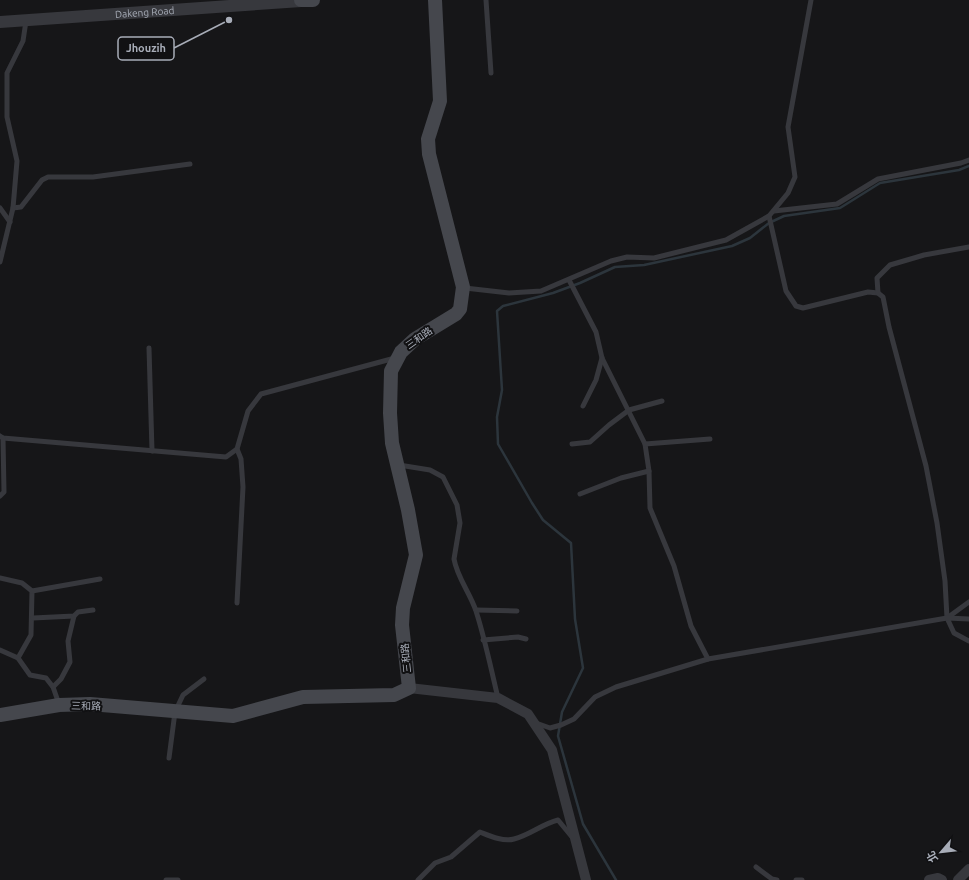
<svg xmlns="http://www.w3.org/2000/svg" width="969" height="880" viewBox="0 0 969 880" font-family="Ubuntu,'Noto Sans TC',sans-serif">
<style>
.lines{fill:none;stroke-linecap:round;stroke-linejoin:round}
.stream{stroke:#2c353c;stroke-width:2.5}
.service{stroke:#37383d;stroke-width:5}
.minor{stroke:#37383d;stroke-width:10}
.tertiary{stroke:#37383d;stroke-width:12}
.secondary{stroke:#45474d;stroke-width:14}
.labels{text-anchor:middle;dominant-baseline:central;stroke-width:4;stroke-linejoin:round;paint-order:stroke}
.street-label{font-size:10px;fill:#a8adb8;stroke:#111113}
.leader{fill:none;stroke:#a8adb8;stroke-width:1.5}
.callout-dot{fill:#a8adb8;stroke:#111113;stroke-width:1.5}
.callout{fill:#111113;stroke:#a8adb8;stroke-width:1.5}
.callout-label{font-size:11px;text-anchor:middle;font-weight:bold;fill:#a8adb8}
</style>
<rect width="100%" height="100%" fill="#161618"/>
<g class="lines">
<path class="stream" d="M 616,880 L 583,824 L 558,736 L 562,712 L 583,668 L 575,619 L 571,543 L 543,520 L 532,503 L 498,444 L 497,417 L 502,390 L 497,311 L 503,306 L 553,293 L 580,283 L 615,267 L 644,265 L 732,246 L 750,238 L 769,223 L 784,216 L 840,208 L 880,183 L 959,170 L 969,166"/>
<g class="service">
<path d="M 486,0 L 491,73"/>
<path d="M 0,208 L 10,222"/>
<path d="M 13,208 L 21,207 L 42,180 L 48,177 L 93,177 L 190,164"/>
<path d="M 774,211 L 837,204 L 878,179 L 961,163 L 969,160"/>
<path d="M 769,216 L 786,291 L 796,306 L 803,308 L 868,292 L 878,293 L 883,297 L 889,327 L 926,466 L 937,523 L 945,581 L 947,618 L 954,633 L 969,641"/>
<path d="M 0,262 L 13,208 L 17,161 L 7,117 L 7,73 L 23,41 L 26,21"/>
<path d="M 569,280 L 596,332 L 602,358 L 645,444 L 649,471 L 650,508 L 674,566 L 691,626 L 708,659"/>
<path d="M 465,288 L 509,293 L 541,291 L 611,261 L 627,257 L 654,258 L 726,240 L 769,216 L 788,193 L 795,177 L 788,127 L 811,0"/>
<path d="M 878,293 L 877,278 L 890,265 L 924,255 L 969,247"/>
<path d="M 149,348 L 152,451"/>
<path d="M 583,406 L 596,380 L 602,358"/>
<path d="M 0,436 L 3,438 L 226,457 L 237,449 L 248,411 L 261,394 L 395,358"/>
<path d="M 572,444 L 590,442 L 609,425 L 629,410 L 662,401"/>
<path d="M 645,444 L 710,439"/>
<path d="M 237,449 L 241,459 L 243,487 L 237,603"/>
<path d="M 399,465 L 430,470 L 443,477 L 457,505 L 460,523 L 454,559 C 457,577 470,593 476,611 C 485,639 491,669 498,698"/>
<path d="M 580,494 L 621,478 L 649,471"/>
<path d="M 0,496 L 4,492 L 3,438"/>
<path d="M 0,578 L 22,583 L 32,591 L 31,635 L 18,658"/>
<path d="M 32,591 L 100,579"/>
<path d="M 476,610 L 517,611"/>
<path d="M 33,618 L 74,616 L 78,612 L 93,610"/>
<path d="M 947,618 L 969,602"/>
<path d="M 483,640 L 518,637 L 526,639"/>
<path d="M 0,650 L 18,658 L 30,675 L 46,678 L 53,687 L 59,704"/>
<path d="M 53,687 L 61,679 L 70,662 L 68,641 L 74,616"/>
<path d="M 536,723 L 550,728 L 561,725 L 574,719 L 595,697 L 616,687 L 708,659 L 947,618 L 969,619"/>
<path d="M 169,758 L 175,712 L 183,695 L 204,679"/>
<path d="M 756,867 L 772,879 L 777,880"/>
<path d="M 166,880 L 178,880"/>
<path d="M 418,880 L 435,863 L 451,857 L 480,832 C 490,836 503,842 514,839 C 530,835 542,824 558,820 L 572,837"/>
<path d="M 796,880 L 802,880"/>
</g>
<g class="minor">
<path d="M 409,688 L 498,698 L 528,714 L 552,750 L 586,880"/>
<path d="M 929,880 L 938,878 L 942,880"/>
<path d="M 958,880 L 969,869"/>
</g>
<path class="tertiary" id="s1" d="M 0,22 L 301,1"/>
<g class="secondary">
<path d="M 301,0 L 313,0"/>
<path d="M 0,715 L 59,705 L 90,704 L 233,716 L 303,697 L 394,695 L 409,688 L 402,625 L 403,608 L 416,555 L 408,510 L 392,443 L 390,413 L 391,371 L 401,352 L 415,339 L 456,314 L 460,309 L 463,287 L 429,154 L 428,139 L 440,101 L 435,0"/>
</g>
</g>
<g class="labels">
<g class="street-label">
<text stroke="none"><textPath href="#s1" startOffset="145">Dakeng Road</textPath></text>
<text transform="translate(419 338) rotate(-35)">三和路</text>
<text transform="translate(406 658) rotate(-96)">三和路</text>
<text transform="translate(86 706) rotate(1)">三和路</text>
</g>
</g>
<path class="leader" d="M229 20L174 48"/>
<circle class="callout-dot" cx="229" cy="20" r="4"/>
<rect class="callout" x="118" y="37" width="56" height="23" rx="4"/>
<g class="callout-label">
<text x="146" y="52">Jhouzih</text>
</g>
<g transform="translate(941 852) rotate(242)" stroke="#111113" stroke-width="3" paint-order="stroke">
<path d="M0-3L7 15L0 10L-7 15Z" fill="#a8adb8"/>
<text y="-6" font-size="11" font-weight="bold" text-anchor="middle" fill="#a8adb8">北</text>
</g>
</svg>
